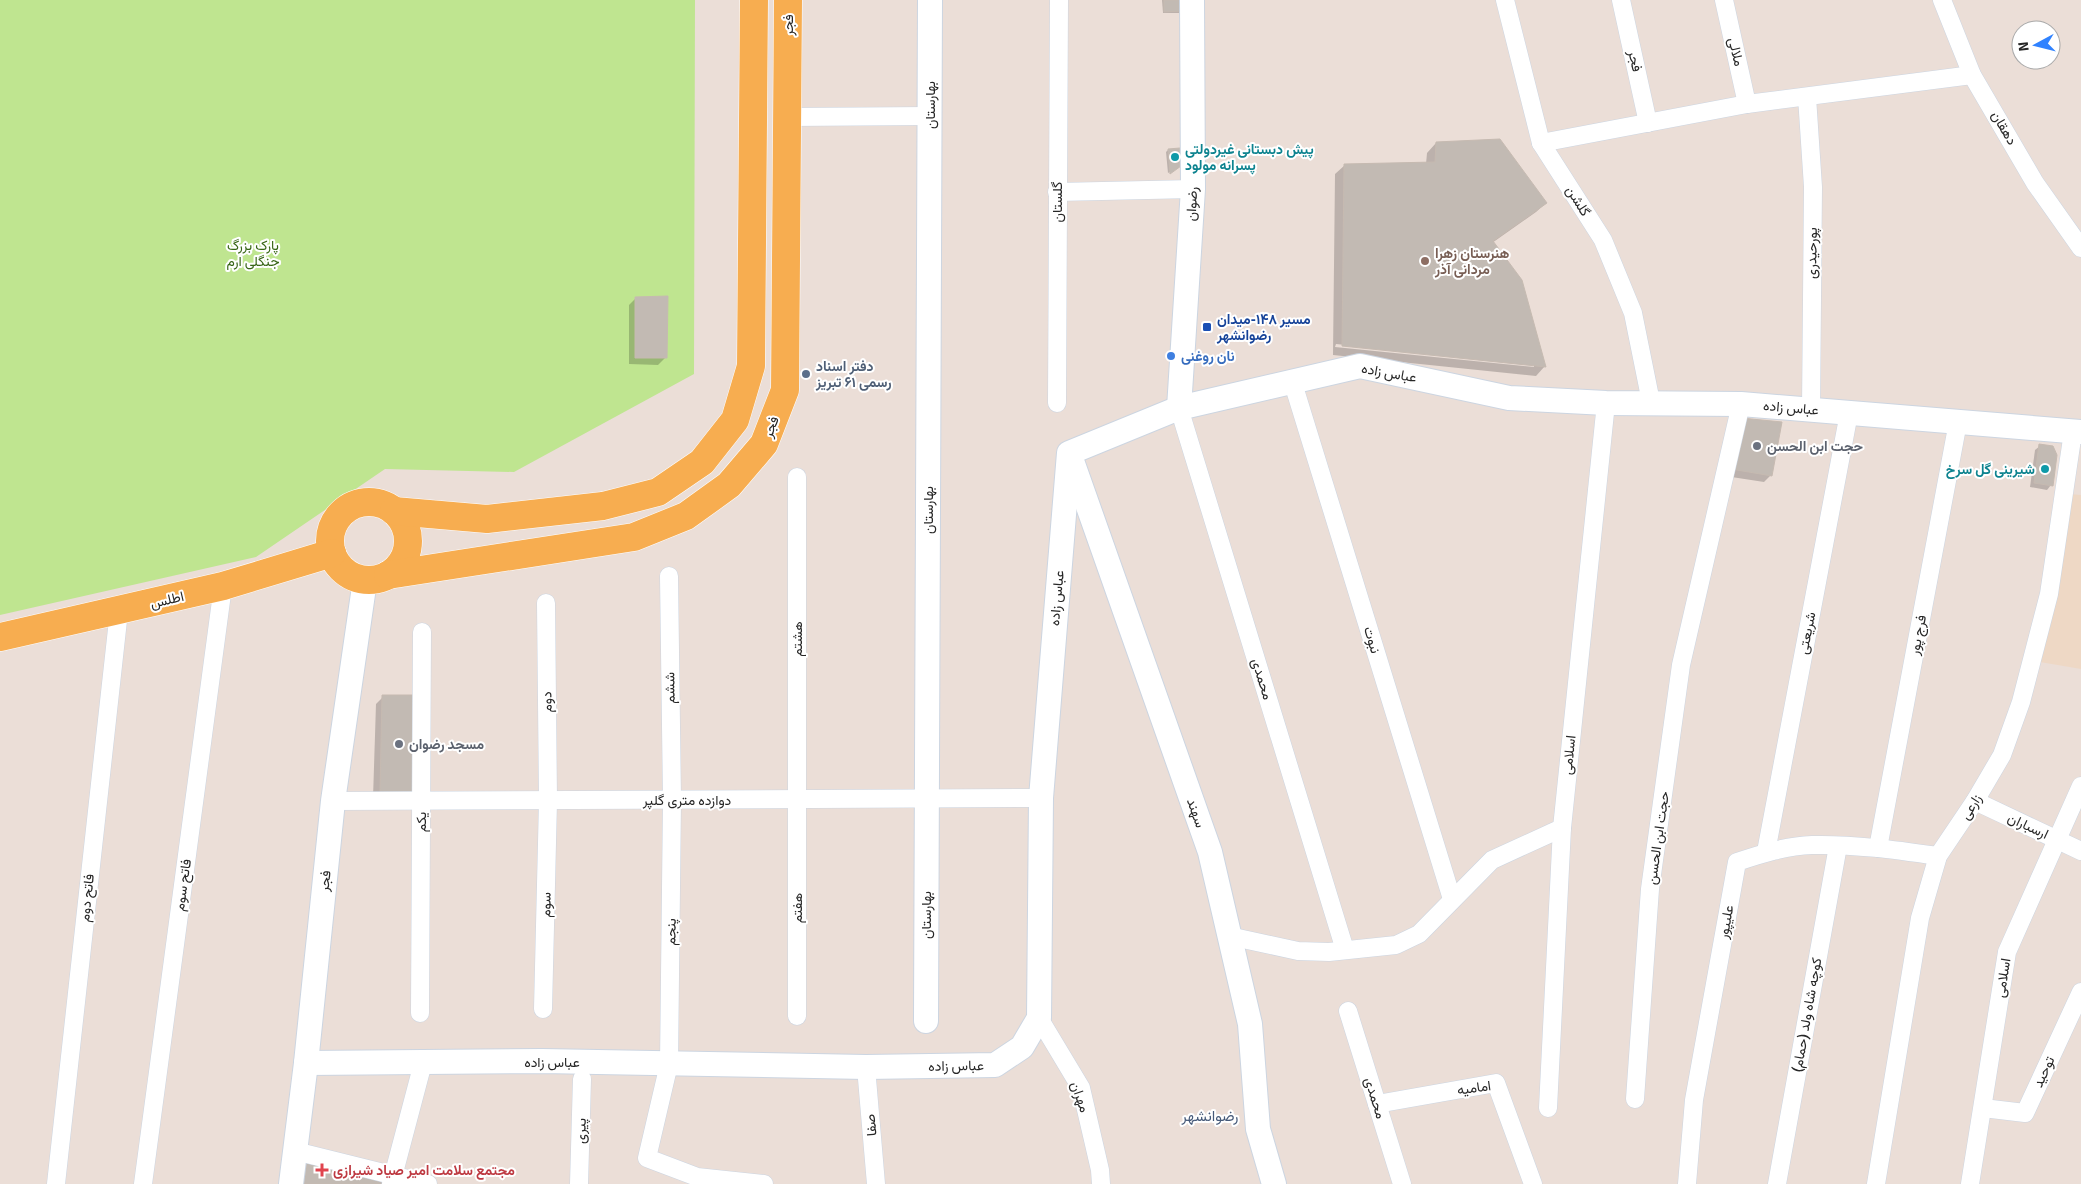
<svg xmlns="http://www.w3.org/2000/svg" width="2081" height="1184" viewBox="0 0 2081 1184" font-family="Signika,Vazirmatn,sans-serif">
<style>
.education{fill:#eed8c5}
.green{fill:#bfe590}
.shadow{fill:#0003;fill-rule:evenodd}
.building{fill:#c2bab3;stroke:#c6bab1}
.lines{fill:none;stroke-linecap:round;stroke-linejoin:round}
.street-casing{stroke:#ccd5e1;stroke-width:19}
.secondary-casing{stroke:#ccd5e1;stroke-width:26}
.primary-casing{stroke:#fff;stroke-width:29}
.street{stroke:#fff;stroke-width:18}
.secondary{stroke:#fff;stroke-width:24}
.primary{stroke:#f7ad50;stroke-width:28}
.culture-dot{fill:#0f9aa8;stroke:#fff;stroke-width:2}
.education-dot{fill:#8d6e63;stroke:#fff;stroke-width:2}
.transit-dot{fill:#1a4fb4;stroke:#fff;stroke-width:2}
.shop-dot{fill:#3f7fe0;stroke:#fff;stroke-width:2}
.service-dot{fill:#5c6f8a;stroke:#fff;stroke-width:2}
.worship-dot{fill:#6b7280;stroke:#fff;stroke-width:2}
.health-dot{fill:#e0444e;stroke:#fff;stroke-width:2}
.labels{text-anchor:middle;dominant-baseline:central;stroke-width:4;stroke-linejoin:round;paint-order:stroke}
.street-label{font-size:14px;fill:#272727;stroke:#fff}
.culture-label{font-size:14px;font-weight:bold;fill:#0d838f;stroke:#fff;text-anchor:start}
.park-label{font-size:14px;fill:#376515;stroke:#fff}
.education-label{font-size:14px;font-weight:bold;fill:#785e54;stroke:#fff;text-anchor:start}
.transit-label{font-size:14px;font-weight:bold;fill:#164399;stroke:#fff;text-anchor:start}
.shop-label{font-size:14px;font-weight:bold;fill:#366cbe;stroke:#fff;text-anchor:start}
.service-label{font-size:14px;font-weight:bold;fill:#4e5e75;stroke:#fff;text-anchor:start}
.worship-label{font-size:14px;font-weight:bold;fill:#5b616d;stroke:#fff;text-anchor:start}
.health-label{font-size:14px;font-weight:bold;fill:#be3a42;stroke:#fff;text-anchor:start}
.neighbourhood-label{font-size:15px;fill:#465a79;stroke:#fff}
</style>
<rect width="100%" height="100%" fill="#ebded7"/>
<path class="education" d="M 2069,494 L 2081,495 L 2081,669 L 2040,662 Z"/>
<path class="green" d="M 0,0 L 695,0 L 694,374 L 514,472 L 385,469 L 256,557 L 0,615 Z"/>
<g class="shadow">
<path d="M 1162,0 L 1181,0 L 1180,11 L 1179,13 L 1163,13 Z"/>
<path d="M 1436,143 L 1546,203 L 1536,212 L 1492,243 L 1545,366 L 1536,376 L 1333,355 L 1335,174 L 1345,165 L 1426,164 L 1427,153 ZM 1336,344 L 1534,364 L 1534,367 L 1335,347 Z"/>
<path d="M 1168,150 L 1180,166 L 1168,173 L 1166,152 Z"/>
<path d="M 636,298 L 665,358 L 658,365 L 629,364 L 629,305 Z"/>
<path d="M 1735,427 L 1771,475 L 1764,482 L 1725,476 Z"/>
<path d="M 2040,446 L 2051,485 L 2047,490 L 2030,487 L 2035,450 Z"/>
<path d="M 383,697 L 414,792 L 373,798 L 376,704 Z"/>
</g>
<g class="building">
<path d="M 1164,0 L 1182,0 L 1182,11 L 1164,12 Z"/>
<path d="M 1500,139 L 1547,203 L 1493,241 L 1522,280 L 1546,367 L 1342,346 L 1344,164 L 1435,162 L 1436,142 Z"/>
<path d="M 1180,148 L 1181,166 L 1170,174 L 1168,149 Z"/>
<path d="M 668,296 L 667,358 L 635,358 L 635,297 Z"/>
<path d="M 1741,418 L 1782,422 L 1772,476 L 1731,469 Z"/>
<path d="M 2039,444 L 2053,446 L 2057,455 L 2053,486 L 2034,483 Z"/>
<path d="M 382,695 L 417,695 L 415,792 L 380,792 Z"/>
<path d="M 303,1159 L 385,1181 L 384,1184 L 299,1184 Z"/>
</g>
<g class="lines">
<g class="street-casing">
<g id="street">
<path d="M 1505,0 L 1541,143 L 1603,240 L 1633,313 L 1651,402"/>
<path d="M 1621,0 L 1648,123"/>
<path d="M 1724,0 L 1747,104"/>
<path d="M 1942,0 L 1972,75 L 2035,183 L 2081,248"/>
<path d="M 1807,97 L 1813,187 L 1811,410"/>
<path d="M 788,117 L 930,116"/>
<path d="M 1541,143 L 1747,104 L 1972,75"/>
<path d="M 1057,192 L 1193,189"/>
<path d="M 1292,380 L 1452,899"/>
<path d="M 1057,403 L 1059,0"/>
<path d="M 1179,408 L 1345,950"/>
<path d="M 669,576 L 672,800 L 669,1064 L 647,1158 L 697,1177 L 764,1184"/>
<path d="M 333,801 L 1041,798"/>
<path d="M 1975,801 L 2081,851"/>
<path d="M 1878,848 L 1958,422"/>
<path d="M 1766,852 L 1849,413"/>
<path d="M 1229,936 L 1298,951 L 1329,952 L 1396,945 L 1419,934 L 1492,860 L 1562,828"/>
<path d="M 543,1009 L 548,801 L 546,603"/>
<path d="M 1348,1011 L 1402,1184"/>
<path d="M 420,1013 L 422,632"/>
<path d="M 797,1016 L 797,477"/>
<path d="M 1039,1018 L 1081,1088 L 1100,1170 L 1101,1184"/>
<path d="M 866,1067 L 876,1184"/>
<path d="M 1635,1099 L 1650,889 L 1681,665 L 1741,404"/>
<path d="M 1377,1104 L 1496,1083 L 1533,1184"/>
<path d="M 1548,1108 L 1562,828 L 1606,403"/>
<path d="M 1983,1108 L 2025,1113 L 2081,992"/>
<path d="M 295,1151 L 428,1184"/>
<path d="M 56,1184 L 119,611"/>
<path d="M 143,1184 L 223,586"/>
<path d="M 391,1184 L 423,1063"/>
<path d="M 579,1184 L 582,1079"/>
<path d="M 1687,1184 L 1694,1100 L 1737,862 C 1761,854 1786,846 1812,845 C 1854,844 1896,850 1938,856"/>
<path d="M 1777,1184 L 1838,846"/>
<path d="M 1876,1184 L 1920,918 L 1938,856 L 1975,801 L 2002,755 L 2021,702 L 2049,594 L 2073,432"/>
<path d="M 1970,1184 L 2007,952 L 2081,786"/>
</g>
</g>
<g class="secondary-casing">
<g id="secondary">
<path d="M 1179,408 L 1193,189 L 1192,0"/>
<path d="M 1072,461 L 1210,852 L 1250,1024 L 1258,1129 L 1274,1184"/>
<path d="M 926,1021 L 930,0"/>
<path d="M 306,1063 L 542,1061 L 866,1067 L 995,1065 L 1022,1047 L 1039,1018 L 1041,798 L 1069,453 L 1179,408 L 1360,366 L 1509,398 L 1606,403 L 1741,404 L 2081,432"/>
<path d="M 291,1184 L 306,1063 L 333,801 L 365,580"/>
</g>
</g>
<g class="primary-casing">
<g id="primary">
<circle cx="369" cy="541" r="39"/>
<path d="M 394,511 L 487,519 L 603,506 L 658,492 L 702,462 L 735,420 L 751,366 L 754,0"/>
<path d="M 388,575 L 634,537 L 686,516 L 729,485 L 764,444 L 785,390 L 788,0"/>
<path d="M 0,637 L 223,586 L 332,553"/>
</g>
</g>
<use href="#street" class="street"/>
<use href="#secondary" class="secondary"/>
<use href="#primary" class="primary"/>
</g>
<g class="culture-dot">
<circle cx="1175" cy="157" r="5"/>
<circle cx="2045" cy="469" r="5"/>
</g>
<circle class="education-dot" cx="1425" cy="261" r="5"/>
<rect class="transit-dot" x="1202" y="322" width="10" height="10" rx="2.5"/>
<circle class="shop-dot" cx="1171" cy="356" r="5"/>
<circle class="service-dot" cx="806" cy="374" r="5"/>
<g class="worship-dot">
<circle cx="1757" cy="446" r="5"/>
<circle cx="399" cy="744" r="5"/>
</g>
<path class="health-dot" d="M319.5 1162.5h5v5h5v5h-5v5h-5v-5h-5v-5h5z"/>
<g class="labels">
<g class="street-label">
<text transform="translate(788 25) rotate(-90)">فجر</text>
<text transform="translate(1736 52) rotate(77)">ملالی</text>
<text transform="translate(1635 61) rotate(77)">فجر</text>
<text transform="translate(930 105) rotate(-90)">بهارستان</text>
<text transform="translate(2004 128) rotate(60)">دهقان</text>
<text transform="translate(1578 201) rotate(58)">گلشن</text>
<text transform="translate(1057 202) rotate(-90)">گلستان</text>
<text transform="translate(1192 204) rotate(-87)">رضوان</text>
<text transform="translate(1812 253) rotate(-89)">پورحیدری</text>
<text transform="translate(1389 373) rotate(10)">عباس زاده</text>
<text transform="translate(1791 408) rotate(5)">عباس زاده</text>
<text transform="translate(771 427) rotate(-69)">فجر</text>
<text transform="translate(928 510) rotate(-90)">بهارستان</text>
<text transform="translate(1057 598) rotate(-85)">عباس زاده</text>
<text transform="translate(167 600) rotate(-13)">اطلس</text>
<text transform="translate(1807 633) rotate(-79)">شریعتی</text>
<text transform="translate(1918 635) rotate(-79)">فرج پور</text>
<text transform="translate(797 639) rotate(-90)">هشتم</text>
<text transform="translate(1372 640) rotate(73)">نبوت</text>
<text transform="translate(1262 679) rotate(73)">محمدی</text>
<text transform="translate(670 688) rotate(-91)">ششم</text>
<text transform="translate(547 702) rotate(-91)">دوم</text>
<text transform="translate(1569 755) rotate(-84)">اسلامی</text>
<text x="687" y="800">دوازده متری گلپر</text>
<text transform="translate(1971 807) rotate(-57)">زارعی</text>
<text transform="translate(1196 813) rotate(71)">سهند</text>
<text transform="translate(421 822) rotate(-90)">یکم</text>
<text transform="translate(2028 826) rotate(25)">ارسباران</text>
<text transform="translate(1658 838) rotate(-82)">حجت ابن الحسن</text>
<text transform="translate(325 881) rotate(-84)">فجر</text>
<text transform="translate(183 885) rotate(-82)">فاتح سوم</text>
<text transform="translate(87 898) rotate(-84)">فاتح دوم</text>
<text transform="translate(546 905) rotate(-89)">سوم</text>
<text transform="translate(797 908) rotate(-90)">هفتم</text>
<text transform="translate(926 915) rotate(-90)">بهارستان</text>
<text transform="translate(1726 922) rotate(-80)">علیپور</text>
<text transform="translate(671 932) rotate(-89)">پنجم</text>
<text transform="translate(2003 978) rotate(-81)">اسلامی</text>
<text transform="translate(1807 1015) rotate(-80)">کوچه شاه ولد (حمام)</text>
<text x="552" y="1062">عباس زاده</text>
<text transform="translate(956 1066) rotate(-1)">عباس زاده</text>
<text transform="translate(2044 1072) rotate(-65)">توحید</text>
<text transform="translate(1474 1088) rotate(-8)">امامیه</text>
<text transform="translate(1080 1097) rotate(71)">مهران</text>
<text transform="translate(1375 1098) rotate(73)">محمدی</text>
<text transform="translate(871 1125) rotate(-95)">صفا</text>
<text transform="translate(581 1131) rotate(-89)">پیری</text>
</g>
<g class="culture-label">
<text x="1185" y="149">پیش دبستانی غیردولتی<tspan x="1185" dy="16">پسرانه مولود</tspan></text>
<text x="2035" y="469" text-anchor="end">شیرینی گل سرخ</text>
</g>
<g class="park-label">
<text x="253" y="245">پارک بزرگ<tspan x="253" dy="16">جنگلی ارم</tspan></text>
</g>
<g class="education-label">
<text x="1435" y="253">هنرستان زهرا<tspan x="1435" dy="16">مردانی آذر</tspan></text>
</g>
<g class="transit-label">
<text x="1217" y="319">مسیر ۱۴۸-میدان<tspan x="1217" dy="16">رضوانشهر</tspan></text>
</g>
<g class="shop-label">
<text x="1181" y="356">نان روغنی</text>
</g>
<g class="service-label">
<text x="816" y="366">دفتر اسناد<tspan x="816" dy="16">رسمی ۶۱ تبریز</tspan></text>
</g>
<g class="worship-label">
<text x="1767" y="446">حجت ابن الحسن</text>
<text x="409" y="744">مسجد رضوان</text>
</g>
<g class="health-label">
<text x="333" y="1170">مجتمع سلامت امیر صیاد شیرازی</text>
</g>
<g class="neighbourhood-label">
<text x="1210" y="1116">رضوانشهر</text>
</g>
</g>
<g transform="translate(2036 45) rotate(263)"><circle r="24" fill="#ffffff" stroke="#a9a9a9"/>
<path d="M0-4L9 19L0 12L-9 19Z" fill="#3082ff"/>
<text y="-8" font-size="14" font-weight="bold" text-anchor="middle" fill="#272727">N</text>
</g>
</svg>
